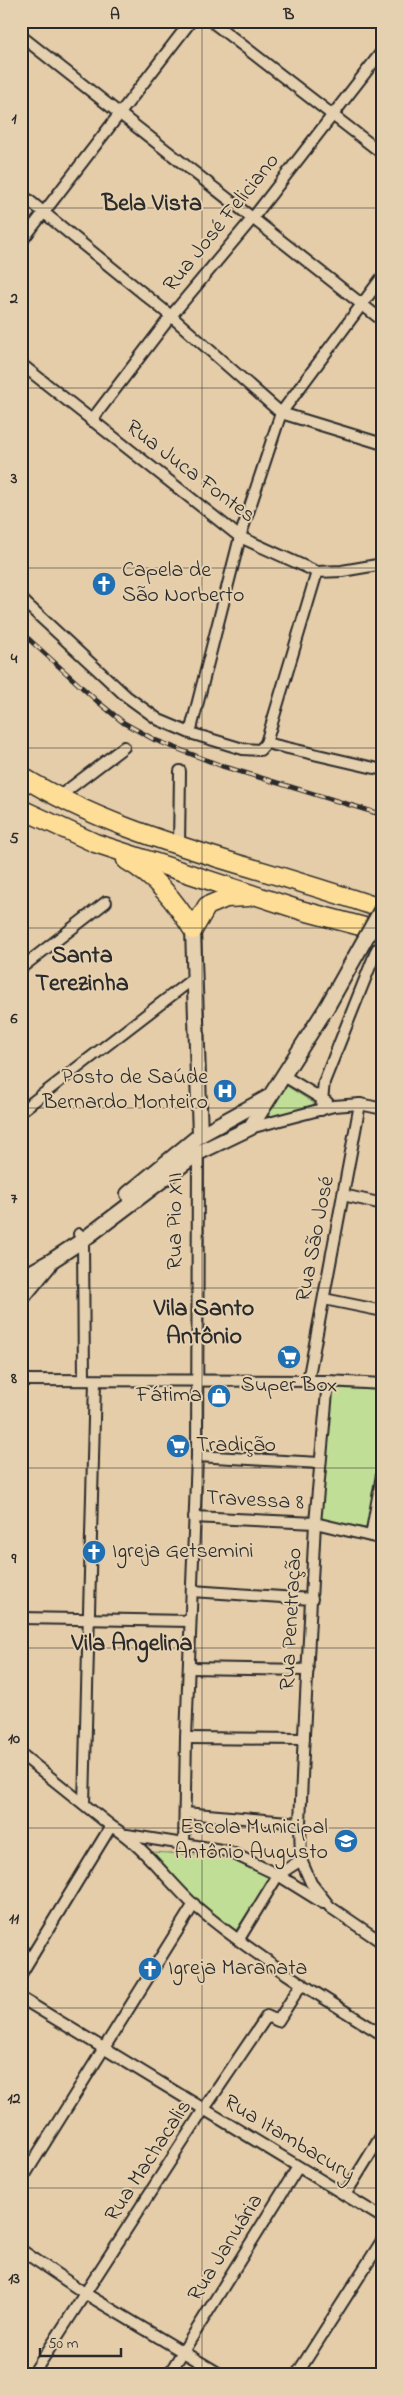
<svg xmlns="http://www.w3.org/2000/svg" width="404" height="2395" viewBox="0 0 404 2395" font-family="'Indie Flower',sans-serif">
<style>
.green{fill:#c1de96;stroke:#768460}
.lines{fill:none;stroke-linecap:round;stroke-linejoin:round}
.street-casing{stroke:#2b2b2b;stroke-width:14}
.secondary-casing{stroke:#2b2b2b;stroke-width:18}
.highway-casing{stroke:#2b2b2b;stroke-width:21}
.street{stroke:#e5d0af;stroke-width:10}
.secondary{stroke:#e5d0af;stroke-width:14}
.highway{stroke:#fedd96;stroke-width:18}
.rail-casing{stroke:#2b2b2b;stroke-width:5}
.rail{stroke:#e5d0af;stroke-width:3;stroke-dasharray:9;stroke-linecap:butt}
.secondary-bridge-casing{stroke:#2b2b2b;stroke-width:18;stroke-linecap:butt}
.secondary-bridge{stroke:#e5d0af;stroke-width:14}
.grid{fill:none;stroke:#2b2b2b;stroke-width:1;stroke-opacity:0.55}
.labels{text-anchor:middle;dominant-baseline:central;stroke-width:4;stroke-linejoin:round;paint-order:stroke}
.street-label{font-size:22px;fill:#2b2b2b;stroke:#e5d0af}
.poi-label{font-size:22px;fill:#2b2b2b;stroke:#e5d0af;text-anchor:start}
.neighbourhood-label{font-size:24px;font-weight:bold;fill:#2b2b2b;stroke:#e5d0af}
.neatline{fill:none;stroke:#2b2b2b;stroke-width:2}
.grid-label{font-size:16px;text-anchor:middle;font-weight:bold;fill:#2b2b2b}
</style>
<rect width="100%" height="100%" fill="#e5cdaa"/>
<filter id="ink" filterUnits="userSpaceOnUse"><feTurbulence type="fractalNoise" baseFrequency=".02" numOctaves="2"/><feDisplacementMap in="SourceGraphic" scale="10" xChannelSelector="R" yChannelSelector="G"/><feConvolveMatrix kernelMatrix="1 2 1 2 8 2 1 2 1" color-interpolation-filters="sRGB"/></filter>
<g filter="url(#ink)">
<g class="green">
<path d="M 287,1086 L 315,1104 L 259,1122 Z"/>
<path d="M 331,1388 L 383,1390 L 383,1446 L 370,1529 L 320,1520 Z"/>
<path d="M 153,1852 L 225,1857 L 271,1878 L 236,1930 L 198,1902 Z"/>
</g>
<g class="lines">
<g class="street-casing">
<g id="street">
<path d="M 211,21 L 383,154"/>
<path d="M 21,36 L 383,321"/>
<path d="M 21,194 L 171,316 L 281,413 L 383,444"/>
<path d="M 21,242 L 191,21"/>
<path d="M 21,364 L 240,537 L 317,572 L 342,571 L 383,564"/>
<path d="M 91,421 L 171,316 L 252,219 L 383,50"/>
<path d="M 21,599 L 126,696 L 159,720 L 190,733 L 243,749 L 260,750 L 266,743 L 317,572"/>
<path d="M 190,733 L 240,537 L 281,413 L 383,276"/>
<path d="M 266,743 L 383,770"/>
<path d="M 57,798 L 124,747"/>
<path d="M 179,846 L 180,771"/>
<path d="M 21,968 L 106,902"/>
<path d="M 284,1076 L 327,1102"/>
<path d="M 321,1110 L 324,1082 L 377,949 L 383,951"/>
<path d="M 21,1111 L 194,978"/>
<path d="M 250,1128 L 334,1106 L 360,1104 L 383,1109"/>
<path d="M 343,1195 L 383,1204"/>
<path d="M 79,1234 L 83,1240 L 84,1380"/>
<path d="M 324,1299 L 383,1311"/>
<path d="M 21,1380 L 328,1381 L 383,1384"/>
<path d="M 308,1381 L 360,1104"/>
<path d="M 328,1381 L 315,1523 L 303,1754 L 300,1823 L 301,1860 L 311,1883 L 330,1907 L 383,1943"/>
<path d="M 197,1456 L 320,1463"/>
<path d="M 194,1517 L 315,1523 L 383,1539"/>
<path d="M 371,1536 L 383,1469"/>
<path d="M 192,1591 L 312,1599"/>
<path d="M 21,1618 L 190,1621"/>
<path d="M 189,1668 L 308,1670"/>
<path d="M 186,1738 L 304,1739"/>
<path d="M 21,1754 L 111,1826 C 144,1846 166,1879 194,1905 C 250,1953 320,1996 383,2035"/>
<path d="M 84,1804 L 95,1381"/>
<path d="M 185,1813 L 300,1823"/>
<path d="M 127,1835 L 228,1851 L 278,1875 L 323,1903"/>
<path d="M 184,1845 L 186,1738 L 197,1456 L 198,1153"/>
<path d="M 239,1939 L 278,1875 L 301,1860"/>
<path d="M 21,1974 L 111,1826"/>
<path d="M 21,1998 L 383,2218"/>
<path d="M 21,2181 L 194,1904"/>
<path d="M 345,2195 L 383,2133"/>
<path d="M 21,2250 L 86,2294 L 220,2374"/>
<path d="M 33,2374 L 204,2109 L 267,2016 L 278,2021 L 302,1983"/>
<path d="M 169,2374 L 298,2167"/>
<path d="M 297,2374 L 383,2239"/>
</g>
</g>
<g class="secondary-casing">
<g id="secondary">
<path d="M 193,930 L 200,1135"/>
<path d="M 128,1194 L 200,1135 L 269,1097"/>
<path d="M 21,1278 L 51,1261 L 83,1240 L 198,1153 L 250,1128 L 327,1007"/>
<path d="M 21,1299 L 49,1265"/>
</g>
</g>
<g class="highway-casing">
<g id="highway">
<path d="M 21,776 C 89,818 162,841 238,864 C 286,878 335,893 383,909"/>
<path d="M 21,809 L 95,843 L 300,910 L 383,932"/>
<path d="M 126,860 C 157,878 175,901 193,930 L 207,906 L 226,898 L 249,897"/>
</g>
</g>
<use href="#street" class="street"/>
<use href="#secondary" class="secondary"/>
<use href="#highway" class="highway"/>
<g class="rail-casing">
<path id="rail" d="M 21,632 L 97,701 L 124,723 L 155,740 L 222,766 L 383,815"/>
</g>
<use href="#rail" class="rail"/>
<g class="secondary-bridge-casing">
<path id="secondary-bridge" d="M 327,1007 L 383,907"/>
</g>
<use href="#secondary-bridge" class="secondary-bridge"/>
</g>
</g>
<path class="grid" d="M 202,21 L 202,2374M 21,208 L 383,208M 21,388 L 383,388M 21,568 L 383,568M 21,748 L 383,748M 21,928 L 383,928M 21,1108 L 383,1108M 21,1288 L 383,1288M 21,1468 L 383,1468M 21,1648 L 383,1648M 21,1828 L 383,1828M 21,2008 L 383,2008M 21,2188 L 383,2188"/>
<defs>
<g id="church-disc" transform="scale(1.25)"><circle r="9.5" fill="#1f6fb2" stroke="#e5d0af"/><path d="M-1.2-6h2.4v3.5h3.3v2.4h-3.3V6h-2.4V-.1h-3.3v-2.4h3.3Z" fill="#fff"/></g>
<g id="hospital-disc" transform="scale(1.25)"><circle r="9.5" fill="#1f6fb2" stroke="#e5d0af"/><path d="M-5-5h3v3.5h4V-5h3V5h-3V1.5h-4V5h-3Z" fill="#fff"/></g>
<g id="supermarket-disc" transform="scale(1.25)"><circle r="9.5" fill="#1f6fb2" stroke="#e5d0af"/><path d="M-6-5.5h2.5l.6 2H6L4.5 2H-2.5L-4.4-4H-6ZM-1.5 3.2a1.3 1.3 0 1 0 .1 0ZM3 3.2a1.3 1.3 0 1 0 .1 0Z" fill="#fff"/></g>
<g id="shop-disc" transform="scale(1.25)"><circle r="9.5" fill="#1f6fb2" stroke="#e5d0af"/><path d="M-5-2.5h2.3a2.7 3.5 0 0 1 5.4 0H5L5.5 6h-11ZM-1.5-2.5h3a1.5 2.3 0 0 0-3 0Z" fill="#fff"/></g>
<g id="school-disc" transform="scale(1.25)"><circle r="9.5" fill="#1f6fb2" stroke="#e5d0af"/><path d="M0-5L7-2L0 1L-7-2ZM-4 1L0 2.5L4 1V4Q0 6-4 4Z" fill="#fff"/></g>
</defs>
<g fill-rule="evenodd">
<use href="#church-disc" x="104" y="584"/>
<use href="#hospital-disc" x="225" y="1091"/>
<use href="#supermarket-disc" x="289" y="1357"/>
<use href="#shop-disc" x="219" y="1396"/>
<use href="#supermarket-disc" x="178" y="1446"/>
<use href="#church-disc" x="94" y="1552"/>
<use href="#school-disc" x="346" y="1841"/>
<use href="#church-disc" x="150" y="1969"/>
</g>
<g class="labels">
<g class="street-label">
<text transform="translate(222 223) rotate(-51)">Rua José Feliciano</text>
<text transform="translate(190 472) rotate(37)">Rua Juca Fontes</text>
<text transform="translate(176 1221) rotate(-90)">Rua Pio XII</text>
<text transform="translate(316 1239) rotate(-79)">Rua São José</text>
<text transform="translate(255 1501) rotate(3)">Travessa 8</text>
<text transform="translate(292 1619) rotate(-87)">Rua Penetração</text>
<text transform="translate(289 2139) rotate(31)">Rua Itambacury</text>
<text transform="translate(149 2161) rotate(-57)">Rua Machacalis</text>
<text transform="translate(226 2248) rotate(-58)">Rua Januária</text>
</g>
<g class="poi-label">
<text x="122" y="571">Capela de<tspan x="122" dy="25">São Norberto</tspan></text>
<text x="208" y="1078" text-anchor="end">Posto de Saúde<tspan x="208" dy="25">Bernardo Monteiro</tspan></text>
<text x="289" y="1386" text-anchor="middle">Super Box</text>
<text x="202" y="1396" text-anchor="end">Fátima</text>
<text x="196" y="1446">Tradição</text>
<text x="112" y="1552">Igreja Getsemini</text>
<text x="328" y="1828" text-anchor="end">Escola Municipal<tspan x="328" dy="25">Antônio Augusto</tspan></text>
<text x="168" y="1969">Igreja Maranata</text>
</g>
<g class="neighbourhood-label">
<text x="152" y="204">Bela Vista</text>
<text x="82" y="956">Santa<tspan x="82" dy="28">Terezinha</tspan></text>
<text x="204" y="1309">Vila Santo<tspan x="204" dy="28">Antônio</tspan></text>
<text x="132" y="1644">Vila Angelina</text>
</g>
</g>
<rect width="404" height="2395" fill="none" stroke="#e5d0af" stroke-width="55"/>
<path d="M40 2348v8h81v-8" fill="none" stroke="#2b2b2b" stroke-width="2.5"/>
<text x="48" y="2348" font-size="15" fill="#2b2b2b" stroke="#e5d0af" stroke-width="4" paint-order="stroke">50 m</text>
<rect x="28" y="28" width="348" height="2340" class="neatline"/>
<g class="grid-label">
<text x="115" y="19">A</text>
<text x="289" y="19">B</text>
<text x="14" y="123">1</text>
<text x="14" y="303">2</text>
<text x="14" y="483">3</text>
<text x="14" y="663">4</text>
<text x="14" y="843">5</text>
<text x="14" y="1023">6</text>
<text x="14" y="1203">7</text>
<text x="14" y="1383">8</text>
<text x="14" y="1563">9</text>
<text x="14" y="1743">10</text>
<text x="14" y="1923">11</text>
<text x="14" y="2103">12</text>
<text x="14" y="2283">13</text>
</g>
</svg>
